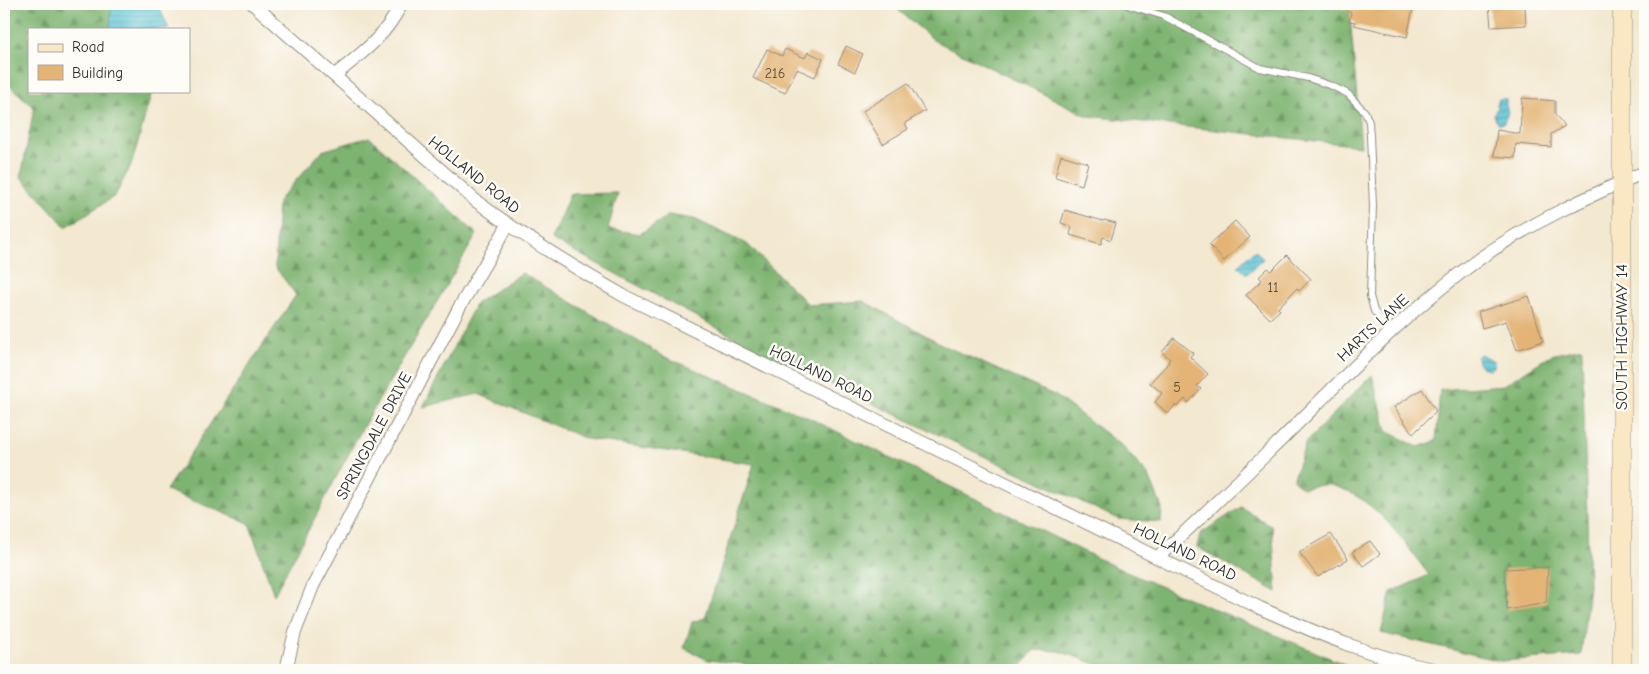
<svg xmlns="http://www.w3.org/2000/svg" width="1649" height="674" viewBox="0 0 1649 674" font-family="'Comic Neue',sans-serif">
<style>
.forest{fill:url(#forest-firs);stroke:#54704e}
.water{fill:url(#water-rules);stroke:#427780}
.building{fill:#e3b474}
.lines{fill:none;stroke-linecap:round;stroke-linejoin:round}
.service-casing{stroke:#8f8a7e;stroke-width:8}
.minor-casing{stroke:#8f8a7e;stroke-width:14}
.secondary-casing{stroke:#8f8a7e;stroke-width:19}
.service{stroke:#fff;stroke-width:6}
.minor{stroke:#fff;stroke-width:12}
.secondary{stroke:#fae7c3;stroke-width:18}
.labels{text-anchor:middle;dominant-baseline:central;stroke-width:5;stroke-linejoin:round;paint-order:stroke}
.number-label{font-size:14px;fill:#594d3d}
.street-label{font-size:16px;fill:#2b2b2b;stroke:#fdfcf7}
</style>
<defs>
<pattern id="forest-firs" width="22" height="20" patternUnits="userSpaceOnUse" patternTransform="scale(1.25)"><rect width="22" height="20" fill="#7eb471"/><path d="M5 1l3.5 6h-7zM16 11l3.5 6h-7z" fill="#67935d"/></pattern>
<pattern id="water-rules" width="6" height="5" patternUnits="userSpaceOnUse" patternTransform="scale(1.25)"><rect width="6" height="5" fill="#59c3d4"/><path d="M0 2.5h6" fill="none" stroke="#4a9fac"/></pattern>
</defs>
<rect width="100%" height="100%" fill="#fdfcf7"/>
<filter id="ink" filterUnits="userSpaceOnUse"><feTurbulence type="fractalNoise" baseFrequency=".02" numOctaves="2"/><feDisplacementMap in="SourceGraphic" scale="10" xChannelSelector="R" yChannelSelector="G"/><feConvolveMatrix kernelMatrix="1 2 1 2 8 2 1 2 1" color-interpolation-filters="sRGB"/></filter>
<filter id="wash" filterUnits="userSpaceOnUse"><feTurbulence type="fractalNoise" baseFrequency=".0096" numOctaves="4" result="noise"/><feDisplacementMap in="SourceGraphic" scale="20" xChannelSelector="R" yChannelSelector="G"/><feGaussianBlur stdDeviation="1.12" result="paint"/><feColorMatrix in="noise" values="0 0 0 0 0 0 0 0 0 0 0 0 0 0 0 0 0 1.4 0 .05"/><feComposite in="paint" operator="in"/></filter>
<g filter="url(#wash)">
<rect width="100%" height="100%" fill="#f3e8d0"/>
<g class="forest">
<path d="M 4,4 L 112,4 L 128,29 L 29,29 L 29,91 L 152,91 L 132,163 L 115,196 L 66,227 L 21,177 L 34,108 L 4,80 Z"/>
<path d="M 891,4 L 1349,4 L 1361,146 L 1088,116 L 934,40 Z"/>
<path d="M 369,137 L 477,234 L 364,425 L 274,595 L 249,523 L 166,490 L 296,295 L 275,267 L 278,201 L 322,151 Z"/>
<path d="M 618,193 L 608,229 L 640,234 L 669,215 L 694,219 L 747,244 L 809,305 L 863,301 L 947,347 L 1056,396 L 1122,446 L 1149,476 L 1162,508 L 1161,522 L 1118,519 L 760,351 L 551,239 L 570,194 Z"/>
<path d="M 522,273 L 663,356 L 807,417 L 1124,571 L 1358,670 L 1113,670 L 1059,651 L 1034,650 L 1018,670 L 800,670 L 708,660 L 684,648 L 692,622 L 705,618 L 754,464 L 587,439 L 478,394 L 423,407 L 476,303 Z"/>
<path d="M 1582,348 L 1589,586 L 1581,655 L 1501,661 L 1381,633 L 1391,592 L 1429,575 C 1403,541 1375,496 1330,485 C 1322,484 1311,487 1303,488 L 1293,480 L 1306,442 L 1372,375 L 1387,431 L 1418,447 L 1436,441 L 1440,390 L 1504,385 L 1551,355 Z"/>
<path d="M 1241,507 L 1272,527 L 1277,592 L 1197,547 L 1200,534 Z"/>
</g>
<g class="water">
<path d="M 119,4 L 154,4 L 159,7 L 169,29 L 110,29 L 111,10 Z"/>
<path d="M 1499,99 L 1506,99 L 1506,106 L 1508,112 L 1504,123 L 1500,124 L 1496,121 L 1494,114 L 1497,108 L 1496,104 Z"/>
<path d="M 1255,250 L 1263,259 L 1247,274 L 1238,266 Z"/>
<path d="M 1480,354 L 1494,361 L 1494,366 L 1490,369 C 1482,368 1477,365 1477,357 Z"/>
</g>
<g id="blocks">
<g class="building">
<path d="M 1334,4 L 1414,4 L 1407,37 L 1354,25 L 1355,22 L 1349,21 L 1351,13 Z"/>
<path d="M 1489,4 L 1525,4 L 1526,25 L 1491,27 Z"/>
<path d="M 846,46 L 863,54 L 855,72 L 838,64 Z"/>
<path d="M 767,49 L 782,56 L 785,49 L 805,58 L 808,52 L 823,59 L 815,77 L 797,69 L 785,93 L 753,78 Z"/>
<path d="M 908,83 L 925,111 L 905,123 L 908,129 L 883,144 L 863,111 Z"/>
<path d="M 1522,98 L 1555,101 L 1555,115 L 1565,126 L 1551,134 L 1551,147 L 1516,144 L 1515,158 L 1494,156 L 1497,130 L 1520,134 Z"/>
<path d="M 1061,155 L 1088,163 L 1082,185 L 1055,177 Z"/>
<path d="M 1065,210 L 1103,221 L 1104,220 L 1116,223 L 1111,240 L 1103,237 L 1101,244 L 1070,235 L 1072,227 L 1061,223 Z"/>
<path d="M 1235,221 L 1250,237 L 1224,261 L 1209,245 Z"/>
<path d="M 1287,255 L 1311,279 L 1299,291 L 1297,288 L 1278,308 L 1280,310 L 1270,319 L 1246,295 L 1262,280 L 1259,277 L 1268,268 L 1271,271 Z"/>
<path d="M 1529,296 L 1543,341 L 1517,350 L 1506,321 L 1482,328 L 1478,312 Z"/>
<path d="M 1174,338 L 1193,353 L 1190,357 L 1208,374 L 1197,386 L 1201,389 L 1188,403 L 1185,399 L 1177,407 L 1175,405 L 1168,414 L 1155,402 L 1162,393 L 1150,383 L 1169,362 L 1168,361 L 1170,359 L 1162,352 Z"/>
<path d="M 1422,389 L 1436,411 L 1413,434 L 1394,407 Z"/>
<path d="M 1331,534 L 1348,559 L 1318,577 L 1299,552 Z"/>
<path d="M 1370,541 L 1380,554 L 1363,566 L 1352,552 Z"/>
<path d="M 1548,567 L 1546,603 L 1507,610 L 1504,569 Z"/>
</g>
</g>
</g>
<g filter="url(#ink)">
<use href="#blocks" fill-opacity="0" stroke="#8f8a7e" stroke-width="1"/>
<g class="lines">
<g class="service-casing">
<path id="service" d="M 1124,4 L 1164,16 L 1260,68 L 1308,78 L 1332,86 L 1348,94 L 1365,112 L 1369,122 L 1370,136 L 1373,206 L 1370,296 L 1374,311 L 1391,331"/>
</g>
<g class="minor-casing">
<g id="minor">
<path d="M 253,4 L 476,201 C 524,237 573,267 624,296 L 1260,608 C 1318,634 1375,658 1437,670"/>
<path d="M 335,75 C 361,54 387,35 401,4"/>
<path d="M 1158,557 C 1208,511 1257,464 1305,416 C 1361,360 1417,303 1482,257 C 1532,222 1589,196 1645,172"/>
<path d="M 286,670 L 295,632 L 313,586 L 459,308 L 508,225"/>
</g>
</g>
<g class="secondary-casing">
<path id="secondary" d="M 1622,670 L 1622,4"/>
</g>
<use href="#service" class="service"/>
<use href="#minor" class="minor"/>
<use href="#secondary" class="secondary"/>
</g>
</g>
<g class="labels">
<g class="number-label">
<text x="775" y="73">216</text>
<text x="1273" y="287">11</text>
<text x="1177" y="387">5</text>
</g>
<g class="street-label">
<text transform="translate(474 175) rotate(39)">HOLLAND ROAD</text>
<text transform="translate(1373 328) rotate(-43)">HARTS LANE</text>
<text transform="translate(1622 337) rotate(-90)">SOUTH HIGHWAY 14</text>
<text transform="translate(821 374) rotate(26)">HOLLAND ROAD</text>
<text transform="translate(374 436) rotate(-62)">SPRINGDALE DRIVE</text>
<text transform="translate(1185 552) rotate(26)">HOLLAND ROAD</text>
</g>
</g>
<rect width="1649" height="674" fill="none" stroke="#fdfcf7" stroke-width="20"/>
<rect x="28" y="28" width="162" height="65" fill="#fdfcf7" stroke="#a9a8a5"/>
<rect x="38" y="44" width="25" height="8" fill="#fae7c3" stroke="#a9a8a5"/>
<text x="72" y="52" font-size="15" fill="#2b2b2b">Road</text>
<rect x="38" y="65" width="25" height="15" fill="#e3b474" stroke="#a9a8a5"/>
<text x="72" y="78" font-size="15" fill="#2b2b2b">Building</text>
</svg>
